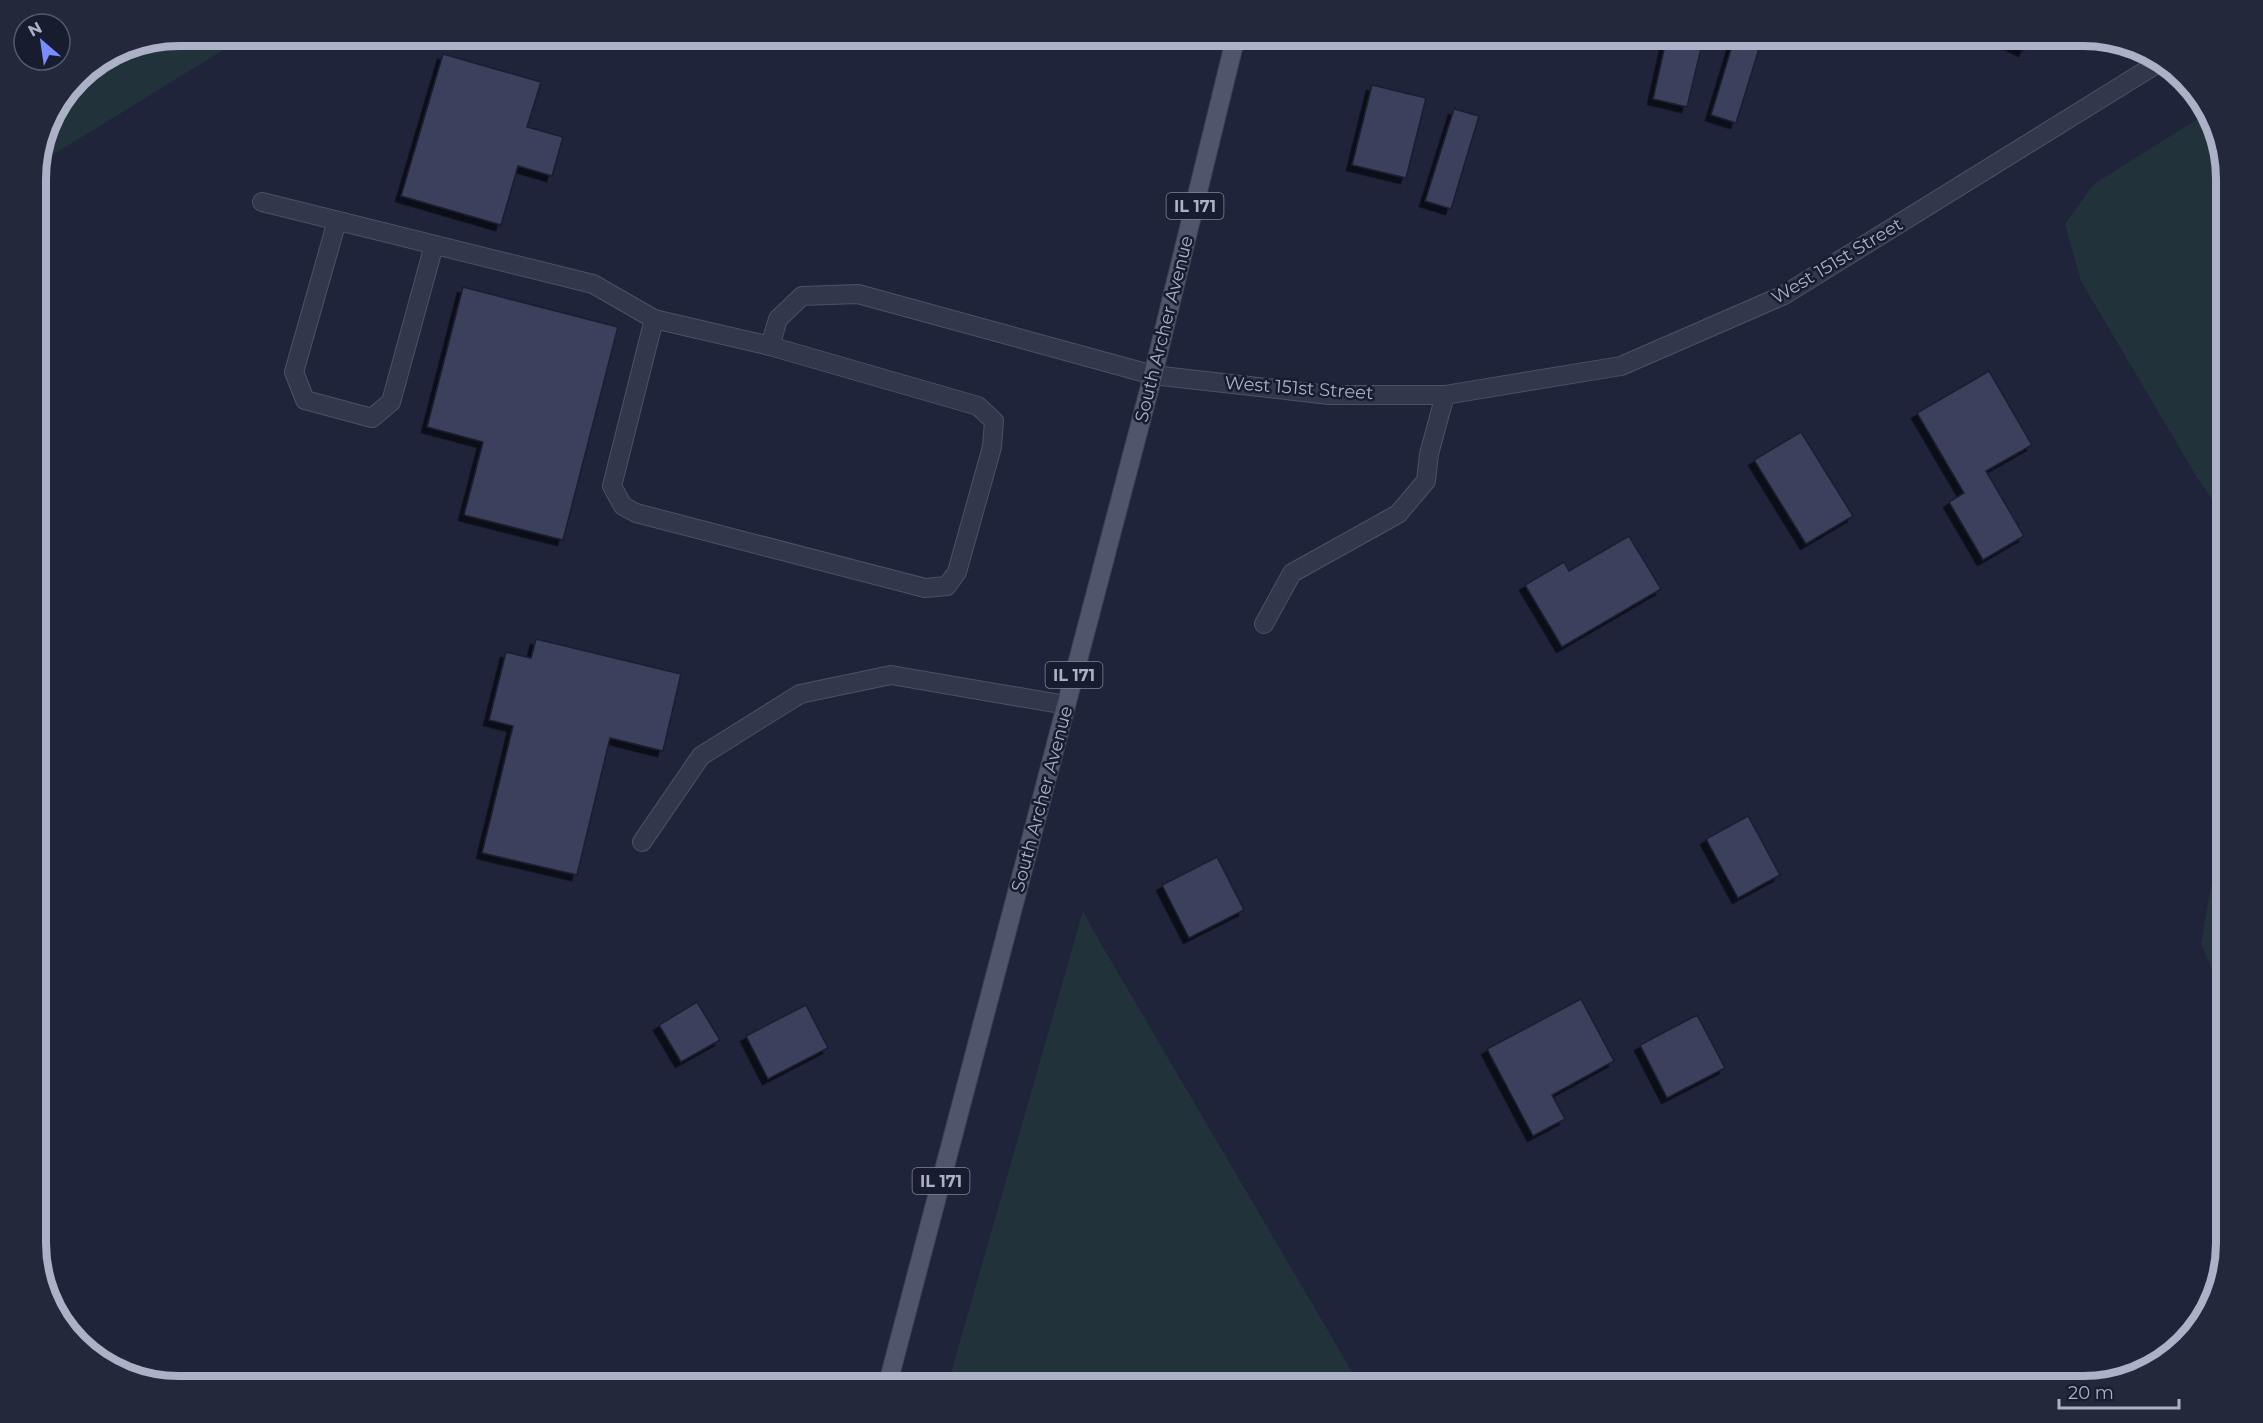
<svg xmlns="http://www.w3.org/2000/svg" width="2263" height="1423" viewBox="0 0 2263 1423" font-family="Montserrat,sans-serif">
<style>
.green{fill:#21323b}
.building{fill:#3b415b;stroke:#1a1e31;stroke-width:1.5;filter:url(#shadow)}
.lines{fill:none;stroke-linecap:round;stroke-linejoin:round}
.service-casing{stroke:#4d5165;stroke-width:20}
.minor-casing{stroke:#4d5165;stroke-width:20}
.tertiary-casing{stroke:#4d5165;stroke-width:20}
.primary-casing{stroke:#3c4054;stroke-width:20}
.service{stroke:#33374b;stroke-width:18}
.minor{stroke:#33374b;stroke-width:18}
.tertiary{stroke:#33374b;stroke-width:18}
.primary{stroke:#50556b;stroke-width:18}
.labels{text-anchor:middle;dominant-baseline:central;stroke-width:5;stroke-linejoin:round;paint-order:stroke}
.shield{fill:#181c2f;stroke:#808499;stroke-width:1.5}
.shield-label{font-size:16px;font-weight:bold;fill:#adb1c7}
.street-label{font-size:18px;fill:#adb1c7;stroke:#181c2f}
.rim{fill:none;stroke:#adb1c7;stroke-width:8}
</style>
<defs>
<filter id="shadow"><feDropShadow dx="-5.5" dy="5.5" stdDeviation="0" flood-color="#0009"/></filter>
</defs>
<rect width="100%" height="100%" fill="#1f243a"/>
<g class="green">
<path d="M 180,36 L 246,36 L 38,164 L 47,124 L 78,78 L 125,47 Z"/>
<path d="M 2209,112 L 2227,179 L 2227,521 L 2198,479 L 2081,281 L 2065,224 L 2094,184 Z"/>
<path d="M 2227,847 L 2227,1004 L 2201,944 L 2215,864 Z"/>
<path d="M 1083,911 L 1094,932 L 1361,1387 L 947,1387 Z"/>
</g>
<g class="building">
<path d="M 1667,36 L 1704,36 L 1687,107 L 1653,99 Z"/>
<path d="M 1735,36 L 1763,36 L 1736,123 L 1711,115 Z"/>
<path d="M 1995,36 L 2031,36 L 2024,51 Z"/>
<path d="M 443,54 L 541,82 L 527,127 L 563,137 L 552,176 L 518,166 L 501,225 L 401,196 Z"/>
<path d="M 1372,85 L 1426,98 L 1406,178 L 1352,165 Z"/>
<path d="M 1454,109 L 1479,116 L 1451,209 L 1425,201 Z"/>
<path d="M 463,287 L 618,327 L 563,540 L 464,515 L 483,442 L 427,427 Z"/>
<path d="M 1989,371 L 2032,445 L 1986,471 L 2024,536 L 1983,560 L 1949,502 L 1964,493 L 1917,413 Z"/>
<path d="M 1801,432 L 1853,516 L 1806,544 L 1754,460 Z"/>
<path d="M 1629,536 L 1661,589 L 1562,647 L 1525,585 L 1564,562 L 1569,571 Z"/>
<path d="M 536,639 L 681,674 L 663,751 L 610,738 L 577,875 L 482,853 L 513,726 L 489,720 L 506,652 L 531,658 Z"/>
<path d="M 1748,816 L 1780,875 L 1738,898 L 1706,839 Z"/>
<path d="M 1217,857 L 1244,910 L 1189,938 L 1162,885 Z"/>
<path d="M 1581,999 L 1614,1061 L 1552,1095 L 1565,1119 L 1533,1136 L 1487,1049 Z"/>
<path d="M 697,1002 L 720,1040 L 681,1062 L 659,1025 Z"/>
<path d="M 806,1005 L 828,1048 L 768,1079 L 746,1036 Z"/>
<path d="M 1697,1015 L 1725,1068 L 1667,1098 L 1640,1045 Z"/>
</g>
<g class="lines">
<g class="service-casing">
<g id="service">
<path d="M 262,202 L 593,284 L 654,319"/>
<path d="M 337,221 L 294,372 L 305,400 L 372,418 L 391,402 L 434,245"/>
<path d="M 654,319 L 770,346 L 978,406 L 994,421 L 992,447 L 957,572 L 947,586 L 925,588 L 636,513 L 623,506 L 612,486 Z"/>
<path d="M 770,346 L 778,319 L 802,296 L 858,294 L 1153,375"/>
<path d="M 642,842 L 701,756 L 800,694 L 891,675 L 1066,705"/>
</g>
</g>
<g class="minor-casing">
<path id="minor" d="M 1264,624 L 1292,573 L 1398,514 L 1426,481 L 1429,454 L 1445,395"/>
</g>
<g class="tertiary-casing">
<path id="tertiary" d="M 1153,375 L 1329,395 L 1445,395 L 1621,366 L 1784,295 L 2163,60"/>
</g>
<g class="primary-casing">
<path id="primary" d="M 887,1387 L 1153,375 L 1236,36"/>
</g>
<use href="#service" class="service"/>
<use href="#minor" class="minor"/>
<use href="#tertiary" class="tertiary"/>
<use href="#primary" class="primary"/>
</g>
<g class="labels">
<g class="shield">
<rect x="1166.5" y="193" width="57" height="26" rx="4.5"/>
<rect x="1045.5" y="662" width="57" height="26" rx="4.5"/>
<rect x="912.5" y="1168" width="57" height="26" rx="4.5"/>
</g>
<g class="shield-label">
<text x="1195" y="206">IL 171</text>
<text x="1074" y="675">IL 171</text>
<text x="941" y="1181">IL 171</text>
</g>
<g class="street-label">
<text transform="translate(1837 261) rotate(-31)">West 151st Street</text>
<text transform="translate(1164 329) rotate(-76)">South Archer Avenue</text>
<text transform="translate(1299 388) rotate(4)">West 151st Street</text>
<text transform="translate(1042 799) rotate(-75)">South Archer Avenue</text>
</g>
</g>
<path d="M0 0H2263V1423H0ZM179 46H2083A133 133 0 0 1 2216 179V1243A133 133 0 0 1 2083 1376H179A133 133 0 0 1 46 1243V179A133 133 0 0 1 179 46Z" fill="#24283b" fill-rule="evenodd"/>
<path class="rim" d="M179 46H2083A133 133 0 0 1 2216 179V1243A133 133 0 0 1 2083 1376H179A133 133 0 0 1 46 1243V179A133 133 0 0 1 179 46Z"/>
<g transform="translate(42 42) rotate(331)"><circle r="28" fill="#181c2f" stroke="#54586c" stroke-width="1.5"/>
<path d="M0-4.5L10 22L0 15L-10 22Z" fill="#7a8dff"/>
<text y="-9" font-size="16" font-weight="bold" text-anchor="middle" fill="#adb1c7">N</text>
</g>
<path d="M2059 1399v9h120v-9" fill="none" stroke="#adb1c7" stroke-width="3"/>
<text x="2068" y="1399" font-size="18" fill="#adb1c7" stroke="#181c2f" stroke-width="4.5" paint-order="stroke">20 m</text>
</svg>
